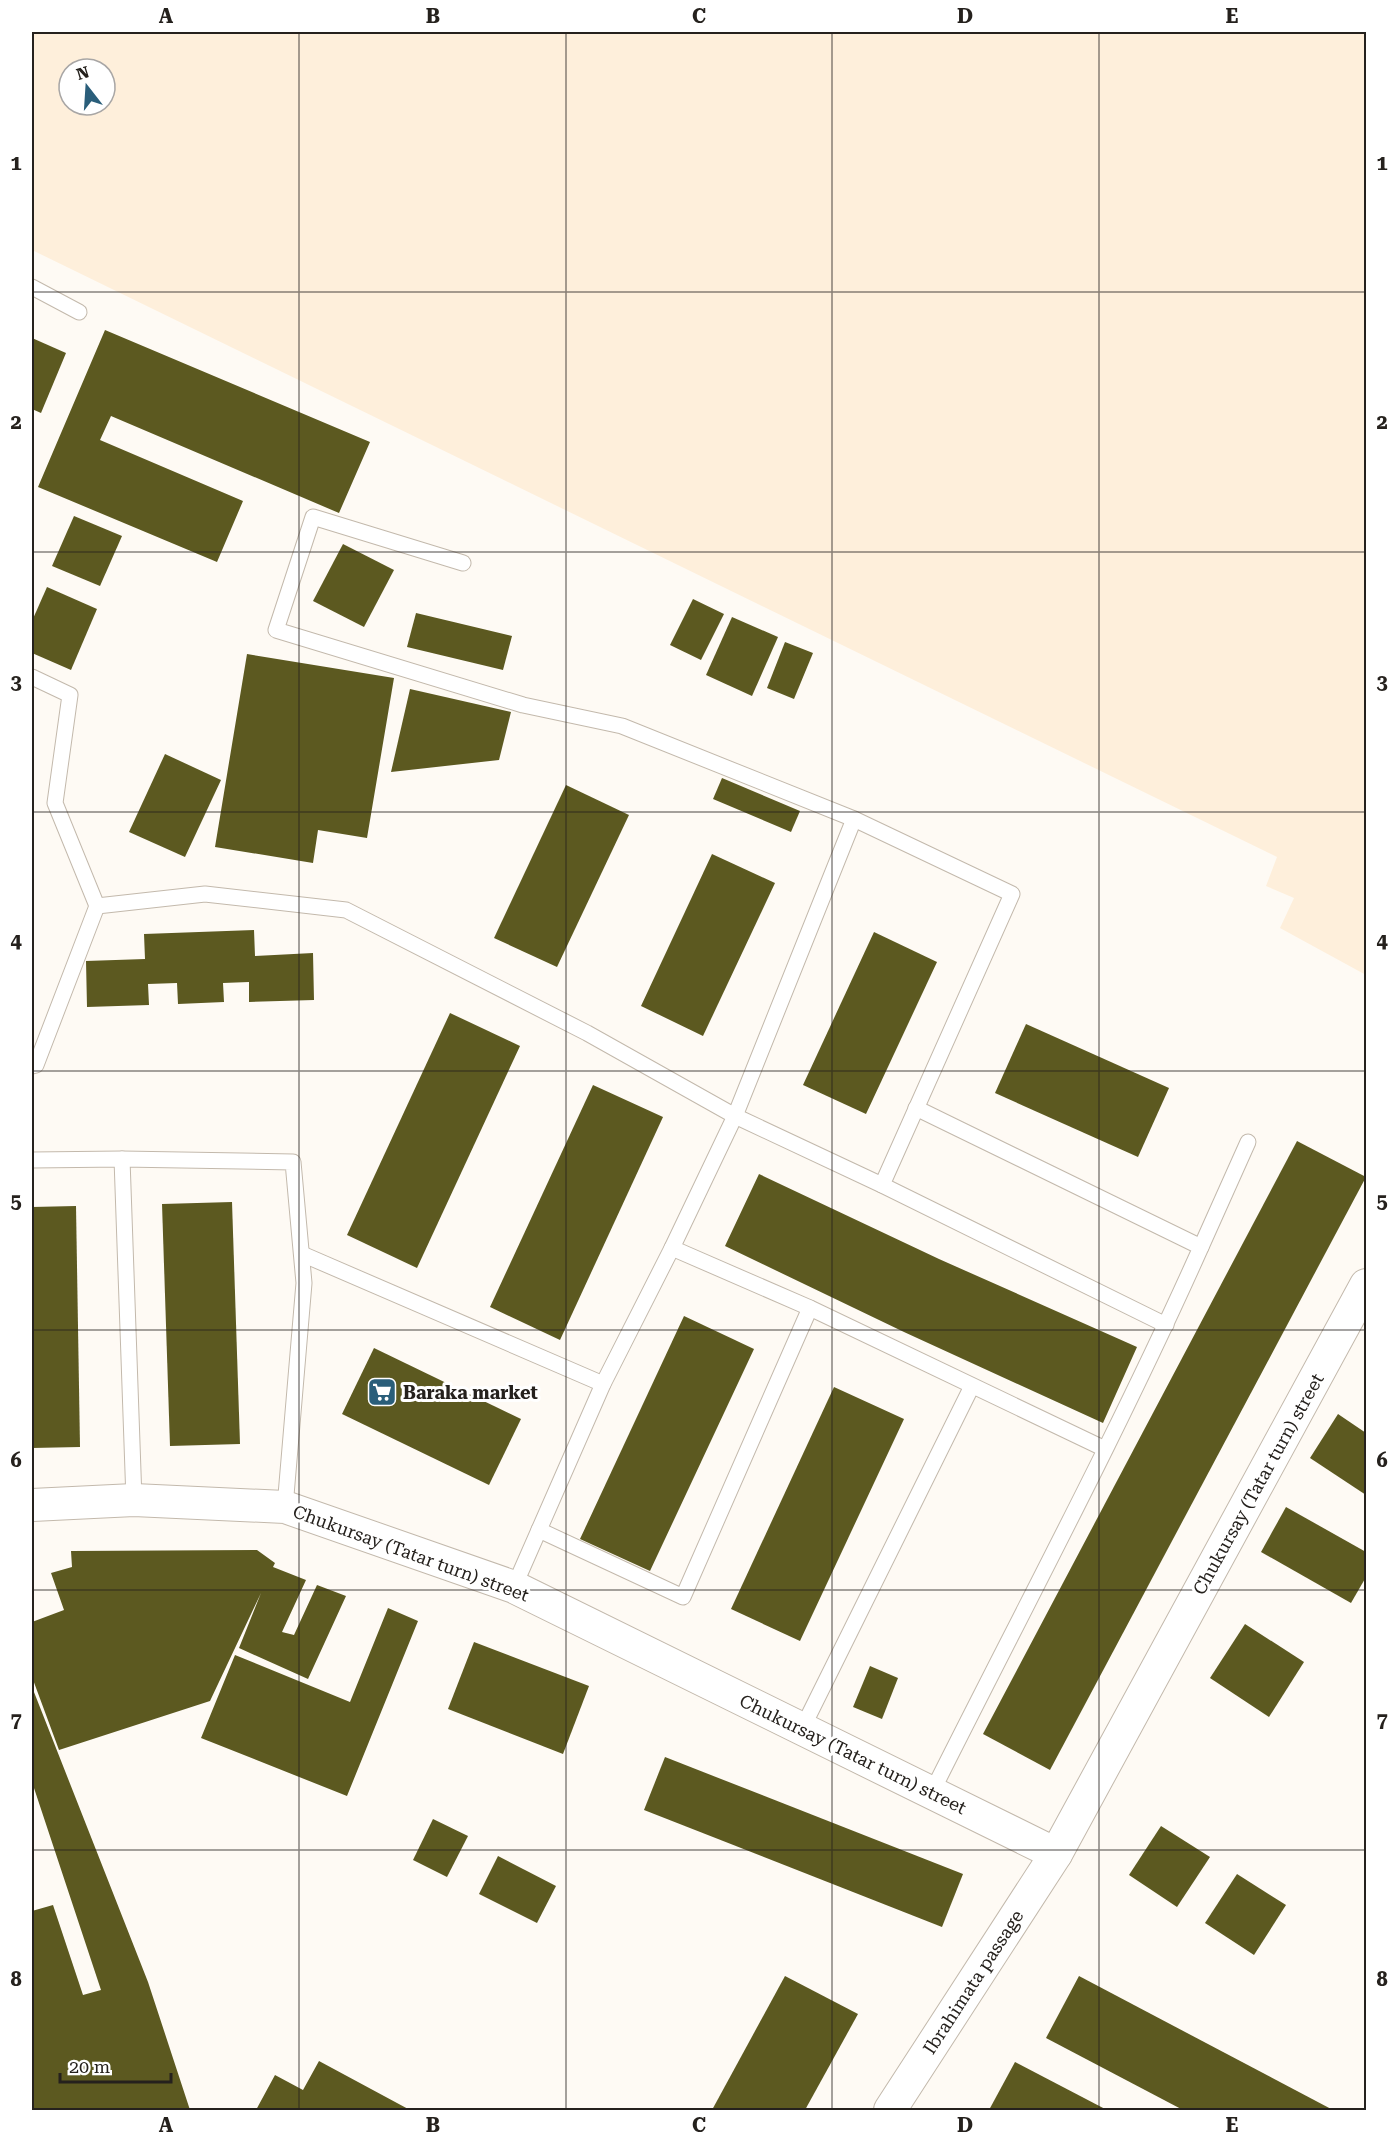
<svg xmlns="http://www.w3.org/2000/svg" width="1398" height="2142" viewBox="0 0 1398 2142" font-family="'Roboto Serif',serif">
<style>
.built{fill:#feefdb;fill-rule:evenodd}
.building{fill:#5c5920}
.lines{fill:none;stroke-linecap:round;stroke-linejoin:round}
.lane-casing{stroke:#c3b9ac;stroke-width:17}
.street-casing{stroke:#c3b9ac;stroke-width:34}
.lane{stroke:#fff;stroke-width:15}
.street{stroke:#fff;stroke-width:32}
.grid{fill:none;stroke:#25211d;stroke-width:1.5;stroke-opacity:0.55}
.labels{text-anchor:middle;dominant-baseline:central;stroke-width:6;stroke-linejoin:round;paint-order:stroke}
.poi-label{font-size:18px;font-weight:bold;fill:#25211d;stroke:#fff;text-anchor:start}
.street-label{font-size:18px;fill:#25211d;stroke:#fff}
.neatline{fill:none;stroke:#25211d;stroke-width:2}
.grid-label{font-size:20px;text-anchor:middle;font-weight:bold;fill:#25211d}
</style>
<rect width="100%" height="100%" fill="#fefaf4"/>
<path class="built" d="M 32,32 L 1366,32 L 1366,975 L 1280,928 L 1294,898 L 1266,886 L 1277,857 L 32,250 ZM 69,69 L 105,69 L 105,105 L 69,105 Z"/>
<g class="building">
<path d="M 105,330 L 370,442 L 339,513 L 111,416 L 100,440 L 243,501 L 217,562 L 38,487 Z"/>
<path d="M 32,338 L 66,353 L 41,413 L 32,409 Z"/>
<path d="M 74,516 L 122,536 L 100,586 L 52,566 Z"/>
<path d="M 343,544 L 394,570 L 364,627 L 313,601 Z"/>
<path d="M 47,587 L 97,609 L 71,670 L 32,653 L 32,621 Z"/>
<path d="M 693,599 L 724,614 L 701,660 L 670,645 Z"/>
<path d="M 416,613 L 512,636 L 503,670 L 407,647 Z"/>
<path d="M 732,617 L 778,637 L 752,696 L 706,675 Z"/>
<path d="M 785,642 L 813,653 L 794,699 L 767,688 Z"/>
<path d="M 247,654 L 394,678 L 367,838 L 318,830 L 313,863 L 215,847 Z"/>
<path d="M 410,689 L 511,712 L 499,760 L 391,772 Z"/>
<path d="M 165,754 L 221,780 L 185,857 L 129,832 Z"/>
<path d="M 722,778 L 800,811 L 791,832 L 713,799 Z"/>
<path d="M 566,785 L 629,815 L 557,967 L 494,938 Z"/>
<path d="M 712,854 L 775,883 L 703,1036 L 641,1006 Z"/>
<path d="M 254,930 L 255,956 L 313,953 L 314,1000 L 249,1002 L 249,982 L 223,983 L 224,1002 L 178,1004 L 177,983 L 148,984 L 149,1005 L 87,1007 L 86,961 L 145,959 L 144,934 Z"/>
<path d="M 874,932 L 937,962 L 866,1114 L 803,1085 Z"/>
<path d="M 450,1013 L 520,1046 L 417,1268 L 347,1235 Z"/>
<path d="M 1026,1024 L 1169,1088 L 1138,1157 L 995,1093 Z"/>
<path d="M 593,1085 L 663,1117 L 560,1340 L 490,1307 Z"/>
<path d="M 1297,1141 L 1366,1177 L 1050,1770 L 983,1734 Z"/>
<path d="M 759,1174 L 939,1259 L 1137,1347 L 1103,1423 L 904,1332 L 725,1246 Z"/>
<path d="M 232,1202 L 240,1444 L 170,1446 L 162,1204 Z"/>
<path d="M 76,1206 L 80,1447 L 32,1448 L 32,1207 Z"/>
<path d="M 684,1316 L 754,1349 L 650,1571 L 580,1539 Z"/>
<path d="M 374,1348 L 521,1419 L 489,1485 L 342,1414 Z"/>
<path d="M 834,1387 L 904,1419 L 800,1641 L 731,1609 Z"/>
<path d="M 1338,1414 L 1366,1433 L 1366,1495 L 1310,1458 Z"/>
<path d="M 1286,1507 L 1366,1552 L 1366,1577 L 1351,1603 L 1261,1552 Z"/>
<path d="M 257,1550 L 275,1563 L 273,1567 L 306,1580 L 282,1632 L 294,1635 L 317,1585 L 346,1596 L 308,1679 L 239,1648 L 261,1593 L 210,1701 L 59,1750 L 32,1677 L 32,1622 L 64,1610 L 51,1573 L 72,1567 L 71,1551 Z"/>
<path d="M 388,1608 L 418,1621 L 347,1796 L 201,1738 L 235,1655 L 350,1702 Z"/>
<path d="M 1245,1624 L 1304,1662 L 1269,1717 L 1210,1678 Z"/>
<path d="M 474,1642 L 589,1686 L 563,1754 L 448,1709 Z"/>
<path d="M 870,1666 L 898,1678 L 882,1719 L 853,1707 Z"/>
<path d="M 32,1687 L 148,1982 L 190,2110 L 32,2110 L 32,1911 L 53,1905 L 83,1995 L 101,1990 L 32,1782 Z"/>
<path d="M 665,1757 L 963,1874 L 942,1927 L 644,1810 Z"/>
<path d="M 433,1819 L 468,1836 L 447,1877 L 413,1860 Z"/>
<path d="M 1161,1826 L 1210,1857 L 1177,1907 L 1129,1875 Z"/>
<path d="M 498,1856 L 556,1886 L 537,1923 L 479,1894 Z"/>
<path d="M 1237,1874 L 1286,1905 L 1254,1955 L 1205,1923 Z"/>
<path d="M 785,1976 L 858,2014 L 805,2110 L 712,2110 Z"/>
<path d="M 1079,1976 L 1333,2110 L 1183,2110 L 1046,2038 Z"/>
<path d="M 319,2061 L 410,2110 L 256,2110 L 275,2075 L 303,2090 Z"/>
<path d="M 1015,2062 L 1107,2110 L 989,2110 Z"/>
</g>
<g class="lines">
<g class="lane-casing">
<g id="lane">
<path d="M 32,287 L 79,312"/>
<path d="M 463,563 L 313,517 L 276,630 L 523,705 L 622,726 L 854,819 L 1012,894 L 882,1185"/>
<path d="M 32,677 L 70,695 L 55,803 L 97,906"/>
<path d="M 32,1066 L 36,1065 L 97,906 L 205,894 L 346,910 L 587,1033 L 735,1116 L 882,1185 L 1166,1325"/>
<path d="M 916,1108 L 1201,1247 C 1118,1433 1022,1612 931,1794"/>
<path d="M 122,1159 L 134,1500"/>
<path d="M 32,1160 L 122,1159 L 293,1162 L 304,1283 L 285,1507"/>
<path d="M 1201,1247 L 1248,1142"/>
<path d="M 672,1248 L 810,1308 L 1105,1449"/>
<path d="M 302,1254 L 603,1384"/>
<path d="M 539,1530 L 683,1597 L 810,1308"/>
<path d="M 514,1587 L 603,1384 L 672,1248 L 735,1116 L 854,819"/>
<path d="M 802,1729 L 972,1386"/>
</g>
</g>
<g class="street-casing">
<g id="street">
<path d="M 32,1505 L 134,1500 L 285,1507 L 514,1587 L 1056,1854"/>
<path d="M 890,2110 L 1056,1854 L 1366,1285"/>
</g>
</g>
<use href="#lane" class="lane"/>
<use href="#street" class="street"/>
</g>
<path class="grid" d="M 299,32 L 299,2110M 566,32 L 566,2110M 832,32 L 832,2110M 1099,32 L 1099,2110M 32,292 L 1366,292M 32,552 L 1366,552M 32,812 L 1366,812M 32,1071 L 1366,1071M 32,1330 L 1366,1330M 32,1590 L 1366,1590M 32,1850 L 1366,1850"/>
<defs>
<g id="supermarket-square" transform="scale(1.5)"><rect x="-9" y="-9" width="18" height="18" rx="4" fill="#2a5e7a" stroke="#fff"/><path d="M-6-5.5h2.5l.6 2H6L4.5 2H-2.5L-4.4-4H-6ZM-1.5 3.2a1.3 1.3 0 1 0 .1 0ZM3 3.2a1.3 1.3 0 1 0 .1 0Z" fill="#fff"/></g>
</defs>
<g fill-rule="evenodd">
<use href="#supermarket-square" x="382" y="1392"/>
</g>
<g class="labels">
<g class="poi-label">
<text x="403" y="1392">Baraka market</text>
</g>
<g class="street-label">
<text transform="translate(1258 1484) rotate(-61)">Chukursay (Tatar turn) street</text>
<text transform="translate(411 1553) rotate(20)">Chukursay (Tatar turn) street</text>
<text transform="translate(853 1754) rotate(26)">Chukursay (Tatar turn) street</text>
<text transform="translate(973 1982) rotate(-57)">Ibrahimаta passage</text>
</g>
</g>
<rect width="1398" height="2142" fill="none" stroke="#ffffff" stroke-width="66"/>
<g transform="translate(87 87) rotate(343)"><circle r="28" fill="#ffffff" stroke="#a8a6a5" stroke-width="1.5"/>
<path d="M0-4.5L10 22L0 15L-10 22Z" fill="#2a5e7a"/>
<text y="-9" font-size="16" font-weight="bold" text-anchor="middle" fill="#25211d">N</text>
</g>
<path d="M60 2073v9h111v-9" fill="none" stroke="#25211d" stroke-width="3"/>
<text x="69" y="2073" font-size="18" fill="#25211d" stroke="#ffffff" stroke-width="4.5" paint-order="stroke">20 m</text>
<rect x="33" y="33" width="1332" height="2076" class="neatline"/>
<g class="grid-label">
<text x="166" y="23">A</text>
<text x="433" y="23">B</text>
<text x="699" y="23">C</text>
<text x="965" y="23">D</text>
<text x="1232" y="23">E</text>
<text x="16" y="170">1</text>
<text x="1382" y="170">1</text>
<text x="16" y="429">2</text>
<text x="1382" y="429">2</text>
<text x="16" y="689">3</text>
<text x="1382" y="689">3</text>
<text x="16" y="948">4</text>
<text x="1382" y="948">4</text>
<text x="16" y="1208">5</text>
<text x="1382" y="1208">5</text>
<text x="16" y="1467">6</text>
<text x="1382" y="1467">6</text>
<text x="16" y="1727">7</text>
<text x="1382" y="1727">7</text>
<text x="16" y="1986">8</text>
<text x="1382" y="1986">8</text>
<text x="166" y="2132">A</text>
<text x="433" y="2132">B</text>
<text x="699" y="2132">C</text>
<text x="965" y="2132">D</text>
<text x="1232" y="2132">E</text>
</g>
</svg>
